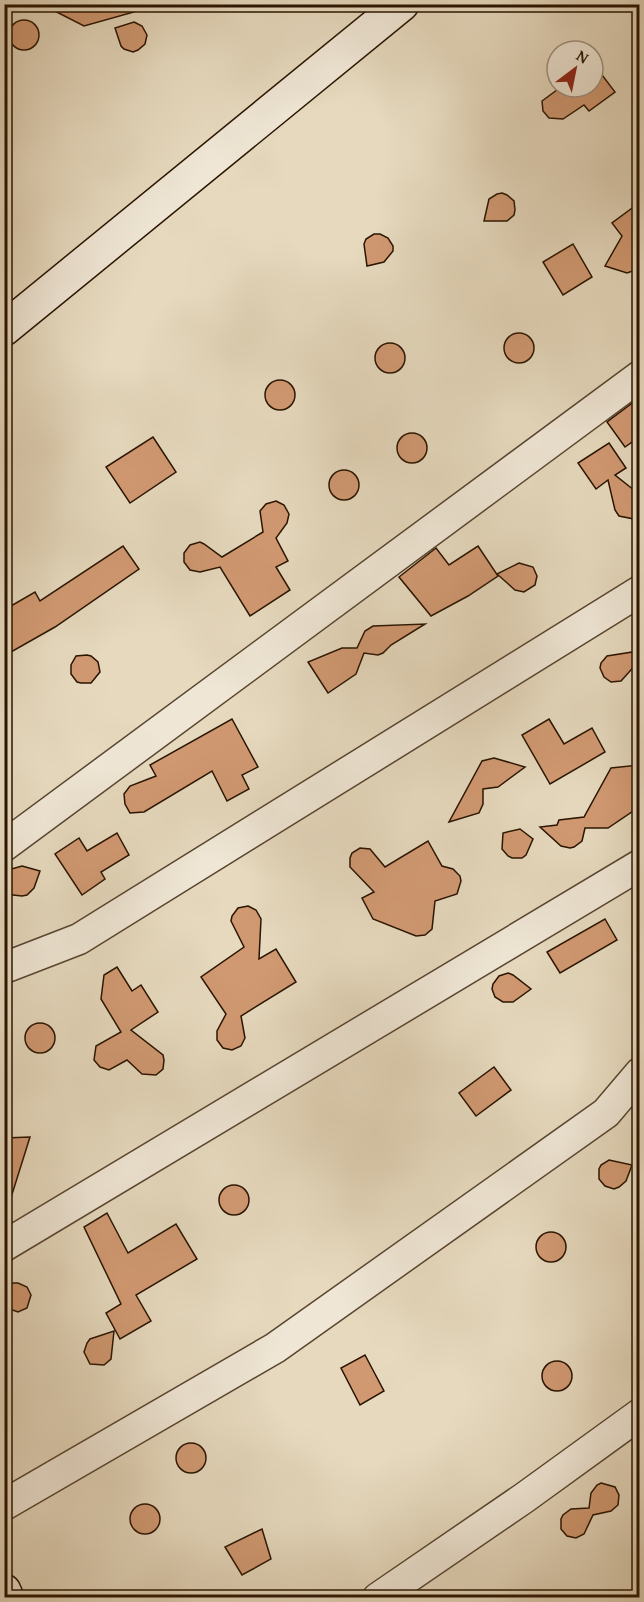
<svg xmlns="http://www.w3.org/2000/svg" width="644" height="1602" viewBox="0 0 644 1602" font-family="'Gentium Book Plus',serif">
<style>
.building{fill:#d19972;stroke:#291400;stroke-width:1.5}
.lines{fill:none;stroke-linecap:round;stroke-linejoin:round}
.street-casing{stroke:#584530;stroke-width:33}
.secondary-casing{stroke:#291400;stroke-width:36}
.street{stroke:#efe6d5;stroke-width:30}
.secondary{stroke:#efe6d5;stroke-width:33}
</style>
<rect width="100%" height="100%" fill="#e6d9be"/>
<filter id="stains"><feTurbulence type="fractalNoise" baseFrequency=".00333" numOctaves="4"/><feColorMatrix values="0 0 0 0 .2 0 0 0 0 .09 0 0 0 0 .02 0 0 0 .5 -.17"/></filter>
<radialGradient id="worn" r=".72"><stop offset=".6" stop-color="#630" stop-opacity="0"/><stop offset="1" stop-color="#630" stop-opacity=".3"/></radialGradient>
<g class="building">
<path d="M 41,4 L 140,4 L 141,10 L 84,26 Z"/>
<circle cx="24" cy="35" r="15"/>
<path d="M 134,22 L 142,26 L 147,35 L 145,44 L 138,50 L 133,52 L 124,49 L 121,46 L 115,28 Z"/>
<path d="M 593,63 L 615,92 L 589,111 L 584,105 L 563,119 L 549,118 L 543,111 L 542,101 L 561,87 L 593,87 Z"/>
<path d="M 502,193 L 507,195 L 514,201 L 515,210 L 514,215 L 507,221 L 484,221 L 489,199 L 497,194 Z"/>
<path d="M 639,203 L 639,265 L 636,270 L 627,273 L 605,266 L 622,236 L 612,223 Z"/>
<path d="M 374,234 L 380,234 L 388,238 L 393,246 L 393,251 L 384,262 L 367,266 L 364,244 L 366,239 Z"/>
<path d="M 573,244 L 592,277 L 563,295 L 543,262 Z"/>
<circle cx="519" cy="348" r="15"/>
<circle cx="390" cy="358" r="15"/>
<circle cx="280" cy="395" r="15"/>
<path d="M 639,398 L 639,437 L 625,447 L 607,422 Z"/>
<circle cx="412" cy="448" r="15"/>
<path d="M 153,437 L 176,472 L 130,503 L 106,467 Z"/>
<path d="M 609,443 L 626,468 L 615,475 L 639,494 L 639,520 L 619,516 L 615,510 L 608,480 L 596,489 L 578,463 Z"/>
<circle cx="344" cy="485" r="15"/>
<path d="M 276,501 L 284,505 L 289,514 L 287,523 L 276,538 L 288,561 L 276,567 L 290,590 L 250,616 L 220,567 L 200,572 L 190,570 L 184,562 L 184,553 L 190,545 L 200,542 L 204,544 L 222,557 L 263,532 L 260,511 L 266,504 Z"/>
<path d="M 123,546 L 139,569 L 55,627 L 4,656 L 4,610 L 35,592 L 40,601 Z"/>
<path d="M 478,546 L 498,576 L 468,596 L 431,616 L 399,577 L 436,548 L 449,565 Z"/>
<path d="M 519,563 L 533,567 L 537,576 L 535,585 L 524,592 L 515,590 L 497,574 Z"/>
<path d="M 425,624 L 391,645 L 383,653 L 378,655 L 364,653 L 356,674 L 328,693 L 308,662 L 342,648 L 357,648 L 365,631 L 373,626 Z"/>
<path d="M 639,651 L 639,661 L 621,681 L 611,682 L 604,677 L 600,668 L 601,663 L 607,656 Z"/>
<path d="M 87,655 L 91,656 L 98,662 L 100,672 L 91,683 L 81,683 L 77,682 L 71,674 L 71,665 L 76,656 Z"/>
<path d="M 232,719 L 258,767 L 242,775 L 249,789 L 227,801 L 212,771 L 144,812 L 130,813 L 125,804 L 124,794 L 130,786 L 156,776 L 150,765 Z"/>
<path d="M 549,719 L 564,744 L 592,728 L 605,752 L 550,784 L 522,735 Z"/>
<path d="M 494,758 L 525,767 L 498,787 L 483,789 L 483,804 L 479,813 L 449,822 L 482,761 Z"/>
<path d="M 639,765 L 639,807 L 608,828 L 585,828 L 582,841 L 574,847 L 570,848 L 561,846 L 540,827 L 557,825 L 559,820 L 584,817 L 611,768 Z"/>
<path d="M 520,829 L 533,839 L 526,855 L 522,858 L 512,858 L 508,856 L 502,849 L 503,833 Z"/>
<path d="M 117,833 L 129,855 L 101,872 L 105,879 L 82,895 L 55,854 L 79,838 L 87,851 Z"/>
<path d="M 428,841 L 442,866 L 453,869 L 460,876 L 461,881 L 457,894 L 435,901 L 432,929 L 425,935 L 416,936 L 373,919 L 362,898 L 374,892 L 350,867 L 350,858 L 352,853 L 360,848 L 370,849 L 385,867 Z"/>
<path d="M 22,866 L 40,871 L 34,888 L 27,895 L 22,896 L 4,894 L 4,871 Z"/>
<path d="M 248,906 L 256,910 L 261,919 L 259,959 L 276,949 L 296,982 L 241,1016 L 245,1038 L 241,1046 L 232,1050 L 223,1048 L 217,1040 L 217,1031 L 226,1014 L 201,977 L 244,947 L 231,921 L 232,916 L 238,908 Z"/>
<path d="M 605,919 L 617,940 L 560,973 L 547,952 Z"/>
<path d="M 117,967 L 132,991 L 141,985 L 158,1012 L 131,1030 L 163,1055 L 164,1060 L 163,1069 L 156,1075 L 142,1074 L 127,1060 L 109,1070 L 100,1067 L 94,1060 L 96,1046 L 121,1032 L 101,999 L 104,975 Z"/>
<path d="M 508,973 L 513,975 L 531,989 L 513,1002 L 503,1002 L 495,997 L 492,989 L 493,984 L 499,976 Z"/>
<circle cx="40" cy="1038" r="15"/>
<path d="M 494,1067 L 511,1090 L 476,1116 L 459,1093 Z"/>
<path d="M 30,1137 L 9,1204 L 4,1203 L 4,1138 Z"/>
<path d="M 609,1160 L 632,1165 L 626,1181 L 619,1187 L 614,1189 L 605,1186 L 599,1179 L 599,1169 L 601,1165 Z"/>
<circle cx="234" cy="1200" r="15"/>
<path d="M 107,1213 L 128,1253 L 176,1224 L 197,1259 L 136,1295 L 151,1321 L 120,1339 L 106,1313 L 121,1304 L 84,1227 Z"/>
<circle cx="551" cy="1247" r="15"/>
<path d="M 13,1283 L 18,1283 L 27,1287 L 31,1295 L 27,1308 L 18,1312 L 4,1307 L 4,1287 Z"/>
<path d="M 114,1331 L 111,1359 L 104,1365 L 90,1364 L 84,1352 L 87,1343 L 90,1339 Z"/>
<path d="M 365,1355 L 384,1391 L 360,1405 L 341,1368 Z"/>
<circle cx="557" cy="1376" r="15"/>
<circle cx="191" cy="1458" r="15"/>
<path d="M 601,1483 L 615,1487 L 619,1495 L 618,1505 L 611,1511 L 593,1515 L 584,1534 L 576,1538 L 567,1536 L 561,1529 L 561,1519 L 563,1515 L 571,1509 L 589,1508 L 591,1493 L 597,1485 Z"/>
<circle cx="145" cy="1519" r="15"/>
<path d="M 262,1529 L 271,1559 L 242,1575 L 225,1547 Z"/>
</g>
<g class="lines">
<g class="street-casing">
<g id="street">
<path d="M 4,846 L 640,376"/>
<path d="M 4,968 L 79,939 L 640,591"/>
<path d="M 4,1246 L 640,865"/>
<path d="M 4,1505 L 275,1348 L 606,1113 L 640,1073"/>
<path d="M 378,1598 L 524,1498 L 640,1414"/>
</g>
</g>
<g class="secondary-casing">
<g id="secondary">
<path d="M 4,329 L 402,4"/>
<path d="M 4,1591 L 7,1598"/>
</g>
</g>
<use href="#street" class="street"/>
<use href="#secondary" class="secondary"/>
</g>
<rect width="644" height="1602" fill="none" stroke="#e6d9be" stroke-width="24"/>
<rect x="6" y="6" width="632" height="1590" fill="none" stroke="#291400" stroke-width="3"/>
<rect x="12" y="12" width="620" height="1578" fill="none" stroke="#291400" stroke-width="1.5"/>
<g transform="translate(575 69) rotate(32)"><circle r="28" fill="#efe6d5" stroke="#a09280" stroke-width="1.5"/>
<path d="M0-4.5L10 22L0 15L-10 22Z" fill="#8f2418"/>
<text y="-9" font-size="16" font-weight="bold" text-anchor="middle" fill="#291400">N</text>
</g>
<rect width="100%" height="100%" filter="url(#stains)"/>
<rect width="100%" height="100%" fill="url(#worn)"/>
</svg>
